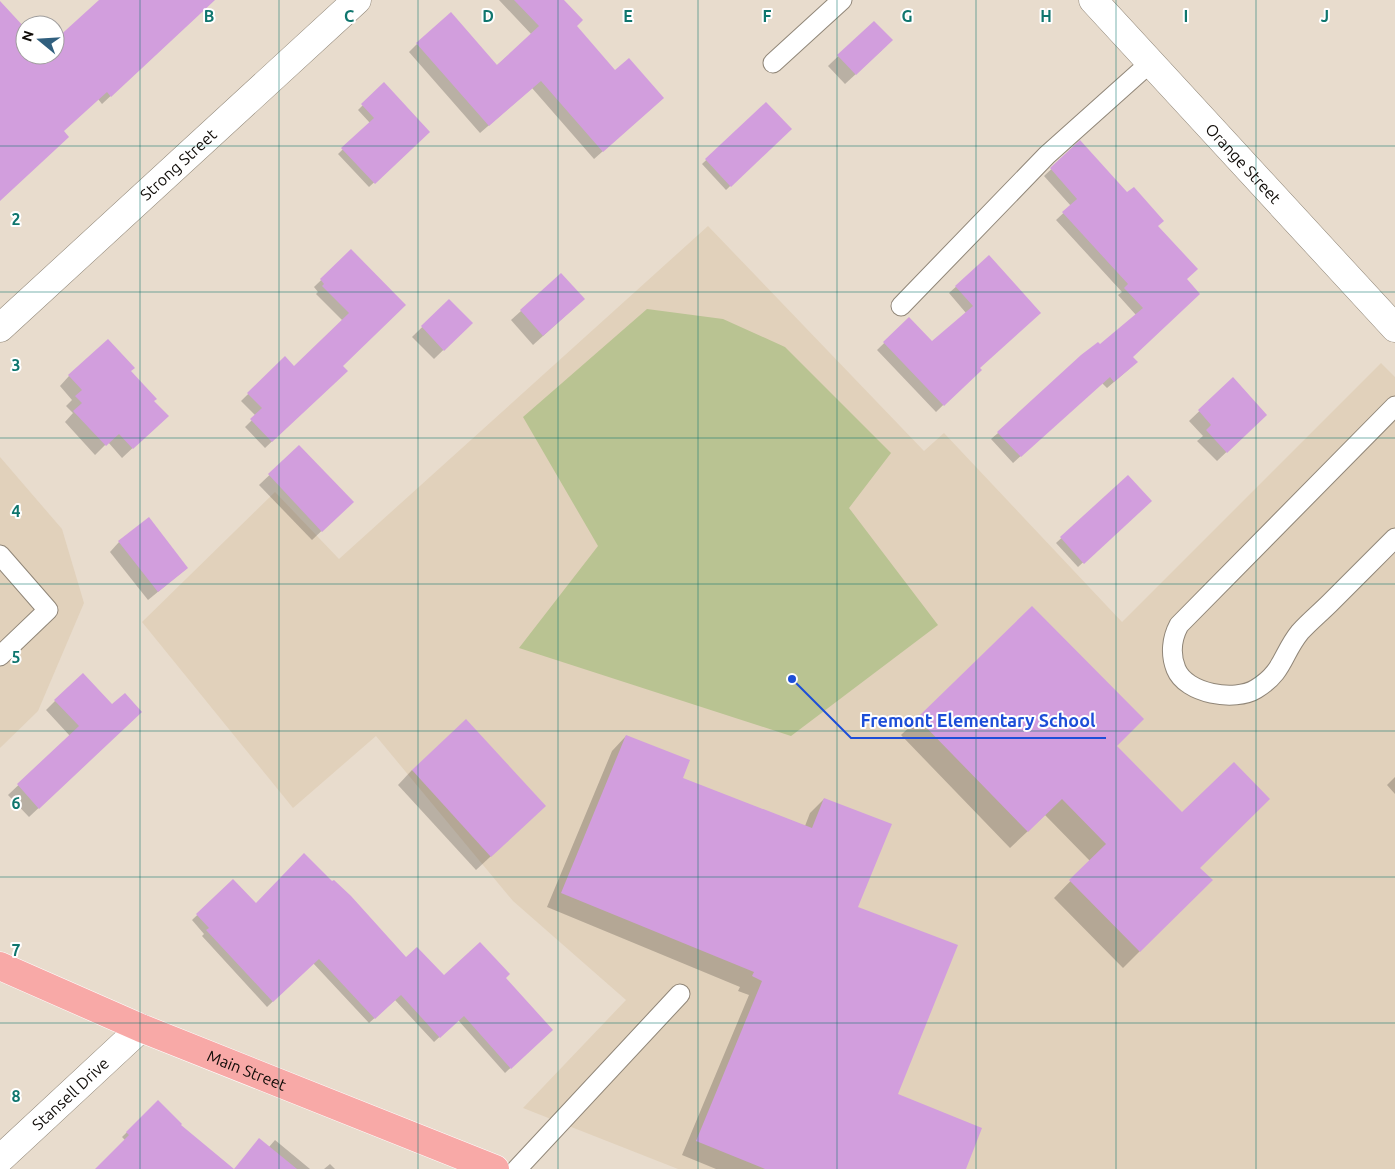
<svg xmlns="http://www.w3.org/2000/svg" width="1395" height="1169" viewBox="0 0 1395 1169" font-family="Ubuntu,sans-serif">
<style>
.built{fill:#e1d1bb}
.green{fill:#b9c392}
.shadow{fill:#0003}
.building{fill:#d29edd}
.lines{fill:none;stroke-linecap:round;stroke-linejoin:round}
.lane-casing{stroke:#908678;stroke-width:21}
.street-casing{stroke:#908678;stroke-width:29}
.secondary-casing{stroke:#908678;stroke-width:29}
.primary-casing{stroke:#fff;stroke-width:29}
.lane{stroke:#fff;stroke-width:19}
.street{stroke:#fff;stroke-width:28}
.secondary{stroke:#fff;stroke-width:28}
.primary{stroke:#f8a9a7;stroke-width:28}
.grid{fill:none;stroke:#0f766e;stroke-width:1;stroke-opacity:0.55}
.labels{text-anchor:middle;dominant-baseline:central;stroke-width:4;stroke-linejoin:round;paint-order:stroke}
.street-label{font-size:16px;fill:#0f0b07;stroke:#fff}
.grid-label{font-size:16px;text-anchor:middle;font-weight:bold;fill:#0f766e;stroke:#fff;stroke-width:4;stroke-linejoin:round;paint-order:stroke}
.leader{fill:none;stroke:#1d4ed8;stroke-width:2}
.callout-dot{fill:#1d4ed8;stroke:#fff;stroke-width:2}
.callout-label{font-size:18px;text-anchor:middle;font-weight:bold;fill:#1d4ed8;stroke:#fff;stroke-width:4;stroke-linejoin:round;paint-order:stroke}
</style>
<rect width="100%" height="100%" fill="#e8dccd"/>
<g class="built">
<path d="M 708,226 L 924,451 L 944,433 L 1122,622 L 1381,363 L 1395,377 L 1395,1169 L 678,1169 L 523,1108 L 626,1000 L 513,901 L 376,736 L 293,808 L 142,622 L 275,492 L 339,559 Z"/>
<path d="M 0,457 L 62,529 L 84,603 L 38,711 L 0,748 Z"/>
</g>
<path class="green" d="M 647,309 L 723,319 L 785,347 L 891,453 L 849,508 L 938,625 L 791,736 L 519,648 L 598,546 L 523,417 Z"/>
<g class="shadow">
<path d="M 103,0 L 210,0 L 203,10 L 102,104 L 98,99 L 62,131 L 0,200 L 0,3 L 25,29 L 25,55 L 55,55 L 55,42 Z"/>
<path d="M 499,0 L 562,0 L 575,26 L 615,72 L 654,106 L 594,159 L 532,88 L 480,133 L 409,52 L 417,44 L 496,66 L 532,35 Z"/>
<path d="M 874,22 L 882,50 L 845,84 L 828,66 Z"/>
<path d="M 384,84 L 429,132 L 369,187 L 338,154 L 370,123 L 358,110 Z"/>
<path d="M 766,104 L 790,129 L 726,190 L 702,164 Z"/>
<path d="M 1080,142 L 1157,226 L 1185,280 L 1132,357 L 1129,369 L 1107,388 L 1102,383 L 1013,463 L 991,439 L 1136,315 L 1118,295 L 1122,292 L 1056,220 L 1071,206 L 1044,176 Z"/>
<path d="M 351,251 L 404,305 L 341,366 L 346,371 L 265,448 L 245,427 L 256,416 L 241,401 L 285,358 L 294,367 L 343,321 L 316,294 L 318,292 L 314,287 Z"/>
<path d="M 989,257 L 979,368 L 980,369 L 936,412 L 877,350 L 909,319 L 932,343 L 966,313 L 949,293 Z"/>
<path d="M 449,301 L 471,323 L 434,359 L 412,337 Z"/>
<path d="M 574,308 L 533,345 L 511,320 L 521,311 Z"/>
<path d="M 130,371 L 153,401 L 157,425 L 122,458 L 108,442 L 95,455 L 65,422 L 73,413 L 66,406 L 72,400 L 60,386 L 69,376 Z"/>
<path d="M 1233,379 L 1256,424 L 1217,461 L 1197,441 L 1203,436 L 1189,421 Z"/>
<path d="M 299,447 L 352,502 L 312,540 L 259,485 Z"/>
<path d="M 1128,477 L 1146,505 L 1078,567 L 1056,543 Z"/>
<path d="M 119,542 L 187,568 L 148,600 L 110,552 Z"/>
<path d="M 55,701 L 112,706 L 131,721 L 29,817 L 8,795 L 70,736 L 46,710 Z"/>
<path d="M 918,719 L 1116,746 L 1198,868 L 1211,880 L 1123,968 L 1054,898 L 1090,861 L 1045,815 L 1010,848 L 901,735 Z"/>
<path d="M 626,736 L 682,779 L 805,826 L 810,813 L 824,799 L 856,908 L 897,1095 L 965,1169 L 716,1169 L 682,1155 L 749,995 L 738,991 L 740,987 L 547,907 L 612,751 Z"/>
<path d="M 412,770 L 530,820 L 476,870 L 398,785 Z"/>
<path d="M 1395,777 L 1395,794 L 1387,785 Z"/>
<path d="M 233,881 L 256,905 L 406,958 L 444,976 L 505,978 L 546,1035 L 505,1073 L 458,1020 L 434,1042 L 395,1000 L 369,1023 L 313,963 L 267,1007 L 202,936 L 204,934 L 192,920 Z"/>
<path d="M 158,1102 L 179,1126 L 232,1169 L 111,1169 L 125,1140 L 122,1137 Z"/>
<path d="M 275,1140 L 310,1169 L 235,1169 L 269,1147 Z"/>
<path d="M 330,1164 L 335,1169 L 324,1169 Z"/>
</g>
<g class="building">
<path d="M 99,0 L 215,0 L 111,97 L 107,92 L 64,131 L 69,137 L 0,201 L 0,1 L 25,28 L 25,55 L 55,55 L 55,40 Z"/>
<path d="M 514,0 L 564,0 L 583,20 L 577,26 L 615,70 L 629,58 L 664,98 L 603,152 L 541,81 L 489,126 L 416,43 L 451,12 L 497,65 L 539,26 Z"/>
<path d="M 874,21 L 893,40 L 856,75 L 837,55 Z"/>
<path d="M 384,82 L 430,132 L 375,184 L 341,148 L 374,118 L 361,104 Z"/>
<path d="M 766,102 L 792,129 L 731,187 L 705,159 Z"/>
<path d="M 1080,140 L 1127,192 L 1134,187 L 1164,221 L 1158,226 L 1198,269 L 1187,279 L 1200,294 L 1133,357 L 1138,362 L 1114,382 L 1110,377 L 1021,457 L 997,432 L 1081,355 L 1098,342 L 1100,344 L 1143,308 L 1124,288 L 1128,284 L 1062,212 L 1077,199 L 1050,168 Z"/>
<path d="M 351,249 L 406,305 L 343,366 L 348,371 L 272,442 L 250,419 L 262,408 L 247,393 L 285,356 L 294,366 L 349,313 L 322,286 L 324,284 L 320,279 Z"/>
<path d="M 989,255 L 1041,313 L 980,368 L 982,370 L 944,406 L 883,342 L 909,317 L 932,341 L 973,306 L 955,286 Z"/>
<path d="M 561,273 L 585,299 L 543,336 L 520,310 Z"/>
<path d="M 449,299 L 473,323 L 444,351 L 421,326 Z"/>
<path d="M 108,339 L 135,368 L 131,371 L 157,399 L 154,401 L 169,416 L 133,449 L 119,434 L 106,446 L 73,411 L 82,403 L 75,396 L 82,390 L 68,375 Z"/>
<path d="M 1233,377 L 1267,415 L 1227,453 L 1206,430 L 1211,425 L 1198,410 Z"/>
<path d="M 299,445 L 354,502 L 322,532 L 268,474 Z"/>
<path d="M 1128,475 L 1152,501 L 1084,564 L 1060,537 Z"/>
<path d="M 149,517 L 188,568 L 158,592 L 118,541 Z"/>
<path d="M 1032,606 L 1144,719 L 1117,746 L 1182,812 L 1234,762 L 1270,799 L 1200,868 L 1213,880 L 1140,952 L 1069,880 L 1106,844 L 1062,799 L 1028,832 L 917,718 Z"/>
<path d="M 83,673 L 112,704 L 125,693 L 142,712 L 39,809 L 17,784 L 79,726 L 54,700 Z"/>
<path d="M 466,719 L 546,806 L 491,857 L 412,770 Z"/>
<path d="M 626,735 L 690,760 L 683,778 L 812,828 L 824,798 L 892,824 L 858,907 L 958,945 L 898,1094 L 982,1128 L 966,1169 L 765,1169 L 696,1141 L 762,981 L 752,976 L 754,972 L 561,893 Z"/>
<path d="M 304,853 L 332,881 L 334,880 L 351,896 L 406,957 L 417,947 L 444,975 L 480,942 L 510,974 L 506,978 L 553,1030 L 511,1069 L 464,1016 L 440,1038 L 401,995 L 375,1019 L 319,959 L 273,1002 L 206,930 L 209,928 L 196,914 L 233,879 L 256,903 Z"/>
<path d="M 158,1100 L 182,1124 L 181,1125 L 234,1169 L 95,1169 L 129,1135 L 126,1132 Z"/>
<path d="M 259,1138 L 297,1169 L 234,1169 Z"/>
</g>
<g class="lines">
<g class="lane-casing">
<g id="lane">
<path d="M 773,63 L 842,0"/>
<path d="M 901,306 L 1047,155 L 1151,62"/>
<path d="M 1395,406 L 1179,625 C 1172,638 1170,654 1176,669 C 1186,694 1235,702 1256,689 C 1284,672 1282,654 1300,632 C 1309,622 1320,613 1330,603 C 1352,581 1373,560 1395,538"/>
<path d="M 0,555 L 48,610 L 0,656"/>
<path d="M 517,1169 L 680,994"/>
</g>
</g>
<g class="street-casing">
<g id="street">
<path id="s1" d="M 0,1159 L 141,1028"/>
</g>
</g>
<g class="secondary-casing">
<g id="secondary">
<path id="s2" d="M 1093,0 L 1395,328"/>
<path id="s3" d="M 0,328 L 357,0"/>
</g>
</g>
<g class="primary-casing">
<g id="primary">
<path id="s4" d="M 0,966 L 141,1028 L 495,1169"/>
</g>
</g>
<use href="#lane" class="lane"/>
<use href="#street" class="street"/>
<use href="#secondary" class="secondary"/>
<use href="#primary" class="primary"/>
</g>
<path class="grid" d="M 140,0 L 140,1169M 279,0 L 279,1169M 418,0 L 418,1169M 558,0 L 558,1169M 698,0 L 698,1169M 837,0 L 837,1169M 976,0 L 976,1169M 1116,0 L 1116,1169M 1256,0 L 1256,1169M 0,146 L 1395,146M 0,292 L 1395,292M 0,438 L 1395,438M 0,584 L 1395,584M 0,731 L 1395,731M 0,877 L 1395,877M 0,1023 L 1395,1023"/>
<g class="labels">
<g class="street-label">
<text stroke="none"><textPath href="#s3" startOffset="242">Strong Street</textPath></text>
<text stroke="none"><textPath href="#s2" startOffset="222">Orange Street</textPath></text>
<text stroke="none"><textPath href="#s4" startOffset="268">Main Street</textPath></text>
<text stroke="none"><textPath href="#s1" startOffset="96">Stansell Drive</textPath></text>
</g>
</g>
<g class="grid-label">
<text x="209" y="22">B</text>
<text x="349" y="22">C</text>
<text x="488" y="22">D</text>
<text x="628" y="22">E</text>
<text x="767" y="22">F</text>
<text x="907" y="22">G</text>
<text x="1046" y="22">H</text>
<text x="1186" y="22">I</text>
<text x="1325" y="22">J</text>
<text x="16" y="225">2</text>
<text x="16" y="371">3</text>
<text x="16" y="517">4</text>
<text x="16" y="663">5</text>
<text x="16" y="809">6</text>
<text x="16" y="956">7</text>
<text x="16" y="1102">8</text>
</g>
<path class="leader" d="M792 679L851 738H1106"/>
<circle class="callout-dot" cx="792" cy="679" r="5"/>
<g class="callout-label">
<text x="978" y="727">Fremont Elementary School</text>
</g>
<g transform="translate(40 40) rotate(288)"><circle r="24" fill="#ffffff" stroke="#9f9d9c"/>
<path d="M0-4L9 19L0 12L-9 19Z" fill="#305f7e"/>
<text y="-8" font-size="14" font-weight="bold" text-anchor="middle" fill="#0f0b07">N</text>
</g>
</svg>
